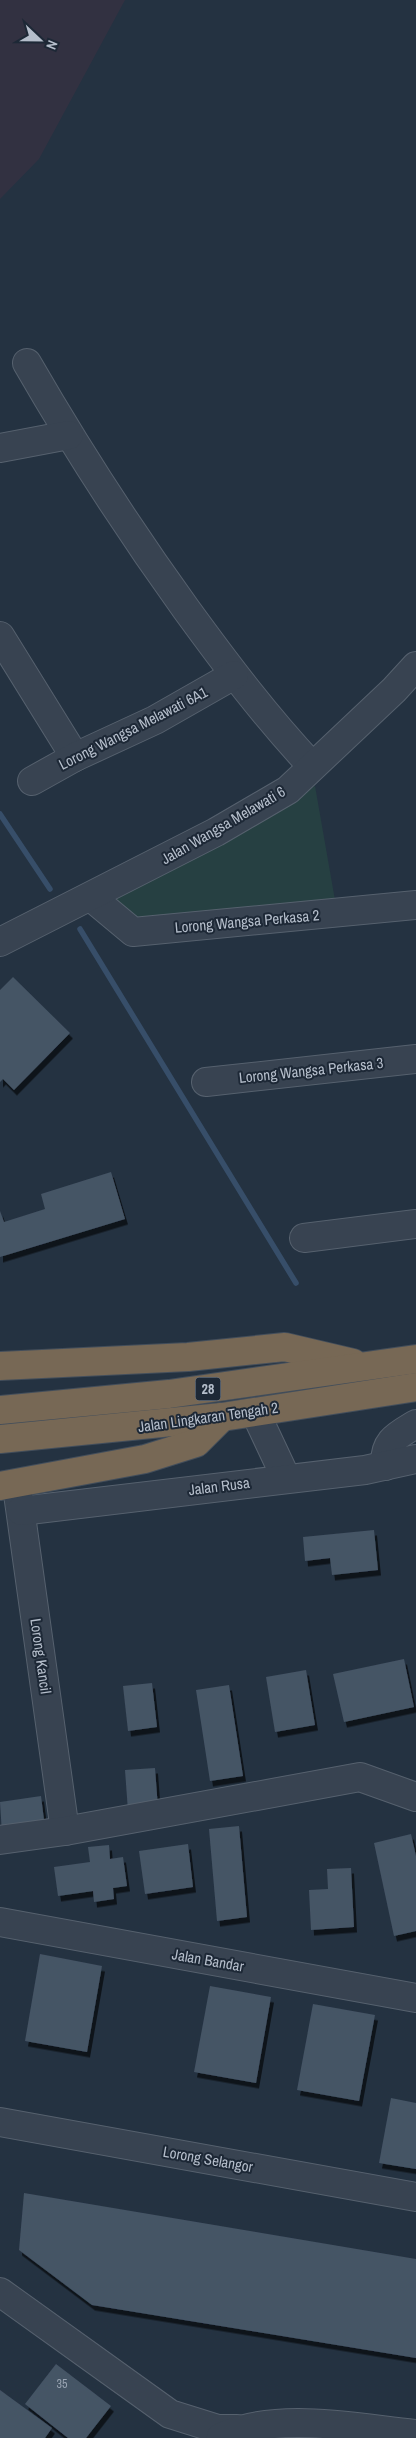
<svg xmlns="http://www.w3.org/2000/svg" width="416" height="2438" viewBox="0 0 416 2438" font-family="'Archivo Narrow',sans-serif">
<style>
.medical{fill:#323141}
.green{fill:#264042}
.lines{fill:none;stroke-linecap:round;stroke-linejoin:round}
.stream{stroke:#374e69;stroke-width:5.5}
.building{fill:#455465;filter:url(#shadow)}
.minor-casing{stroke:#56616e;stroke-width:30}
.highway-casing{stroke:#434e5b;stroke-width:30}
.minor{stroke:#384351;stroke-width:28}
.highway{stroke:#776855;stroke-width:28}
.labels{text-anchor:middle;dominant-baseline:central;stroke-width:4;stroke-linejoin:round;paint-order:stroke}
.number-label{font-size:12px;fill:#99a4b2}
.shield{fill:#1d2836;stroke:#87919e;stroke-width:1}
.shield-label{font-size:14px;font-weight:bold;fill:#b5becb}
.street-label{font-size:15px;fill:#b5becb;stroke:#1d2836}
</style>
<defs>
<filter id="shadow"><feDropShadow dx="3" dy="5.5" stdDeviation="0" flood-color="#0009"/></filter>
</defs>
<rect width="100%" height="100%" fill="#243241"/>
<path class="medical" d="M 0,0 L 125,0 L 39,159 L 0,199 Z"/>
<path class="green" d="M 315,786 L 336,906 L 131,925 L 101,898 Z"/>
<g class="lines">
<g class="stream">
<path d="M 0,814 L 50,889"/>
<path d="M 80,929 L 296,1283"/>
</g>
</g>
<g class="building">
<path d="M 13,977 L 70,1033 L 14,1090 L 3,1079 L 0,1082 L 0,990 Z"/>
<path d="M 111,1172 L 125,1219 L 0,1257 L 0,1211 L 4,1222 L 45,1209 L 41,1194 Z"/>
<path d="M 374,1530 L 378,1570 L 332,1575 L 330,1558 L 305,1561 L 303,1537 Z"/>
<path d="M 404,1659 L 414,1707 L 344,1722 L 333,1674 Z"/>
<path d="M 306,1670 L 315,1725 L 275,1732 L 266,1677 Z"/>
<path d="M 152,1683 L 157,1727 L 128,1731 L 123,1686 Z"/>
<path d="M 229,1685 L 243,1776 L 210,1781 L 196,1690 Z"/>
<path d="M 155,1768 L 158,1808 L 128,1811 L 125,1770 Z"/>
<path d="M 41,1796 L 45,1828 L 2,1834 L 0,1802 Z"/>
<path d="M 239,1826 L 247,1917 L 217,1921 L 209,1829 Z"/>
<path d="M 411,1834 L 416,1856 L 416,1931 L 394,1936 L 374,1843 Z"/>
<path d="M 188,1844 L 193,1887 L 145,1894 L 139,1851 Z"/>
<path d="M 109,1845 L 110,1859 L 123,1857 L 127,1886 L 113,1888 L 114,1899 L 94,1902 L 93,1891 L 58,1896 L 54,1867 L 90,1862 L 88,1847 Z"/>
<path d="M 351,1868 L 354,1927 L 311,1930 L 309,1890 L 328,1889 L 327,1869 Z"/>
<path d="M 40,1954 L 102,1966 L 87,2052 L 25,2041 Z"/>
<path d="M 210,1986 L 271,1997 L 256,2083 L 194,2072 Z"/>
<path d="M 313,2004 L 375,2015 L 359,2101 L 297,2090 Z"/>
<path d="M 391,2098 L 416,2103 L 416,2169 L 379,2163 Z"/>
<path d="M 24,2193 L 416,2259 L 416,2358 L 92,2305 L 19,2250 Z"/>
<path d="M 56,2364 L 111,2406 L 86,2438 L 68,2438 L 25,2404 Z"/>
<path d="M 0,2390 L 52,2428 L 45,2438 L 0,2438 Z"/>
</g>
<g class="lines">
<g class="minor-casing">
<g id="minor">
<path d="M 27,363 C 76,448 129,530 186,609 C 226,664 266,717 312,766"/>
<path d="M 0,448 L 69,435"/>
<path d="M 0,636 L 75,757"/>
<path d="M 32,781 L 75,757 L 155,720 L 234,675"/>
<path d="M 91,897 L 133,932 L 416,905"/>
<path d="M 0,942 L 216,832 L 288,790 L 394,690 L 416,666"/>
<path d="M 206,1082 L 416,1059"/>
<path d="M 304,1238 L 416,1224"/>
<path d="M 255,1412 L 286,1478"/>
<path d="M 385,1466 C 384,1441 396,1436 416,1424"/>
<path d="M 18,1494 L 65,1831"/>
<path d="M 21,1511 L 365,1470 L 416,1459"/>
<path d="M 0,1840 L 65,1831 L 360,1777 L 416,1797"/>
<path d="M 0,1922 L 416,1998"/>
<path d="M 0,2122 L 416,2197"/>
<path d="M 0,2292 L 170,2414 L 218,2429 L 237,2429"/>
<path d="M 221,2437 C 277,2411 356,2428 416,2434"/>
</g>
</g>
<g class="highway-casing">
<g id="highway">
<path d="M 0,1366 L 188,1357 L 285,1347 L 353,1363"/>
<path d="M 0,1410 L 169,1394 L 416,1359"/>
<path d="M 0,1439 L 222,1417 L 416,1387"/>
<path d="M 0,1486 L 145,1459 L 196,1443 L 222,1417"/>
</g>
</g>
<use href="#minor" class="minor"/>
<use href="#highway" class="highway"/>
</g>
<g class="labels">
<g class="number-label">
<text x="62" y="2384">35</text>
</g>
<rect class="shield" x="195.5" y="1377.5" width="25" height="23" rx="4"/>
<g class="shield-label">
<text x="208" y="1389">28</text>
</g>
<g class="street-label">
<text transform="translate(133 728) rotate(-27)">Lorong Wangsa Melawati 6A1</text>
<text transform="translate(223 825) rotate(-30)">Jalan Wangsa Melawati 6</text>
<text transform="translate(247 921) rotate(-5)">Lorong Wangsa Perkasa 2</text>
<text transform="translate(311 1070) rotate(-6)">Lorong Wangsa Perkasa 3</text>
<text transform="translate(208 1417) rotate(-8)">Jalan Lingkaran Tengah 2</text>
<text transform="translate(219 1486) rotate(-7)">Jalan Rusa</text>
<text transform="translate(41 1656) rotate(82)">Lorong Kancil</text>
<text transform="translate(208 1960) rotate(10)">Jalan Bandar</text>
<text transform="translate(208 2159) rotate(10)">Lorong Selangor</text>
</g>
</g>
<g transform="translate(40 40) rotate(112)" stroke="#1d2836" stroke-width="4" paint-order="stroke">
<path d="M0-4L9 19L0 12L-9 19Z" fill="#b5becb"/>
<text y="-8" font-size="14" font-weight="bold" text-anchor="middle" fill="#b5becb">N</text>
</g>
</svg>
